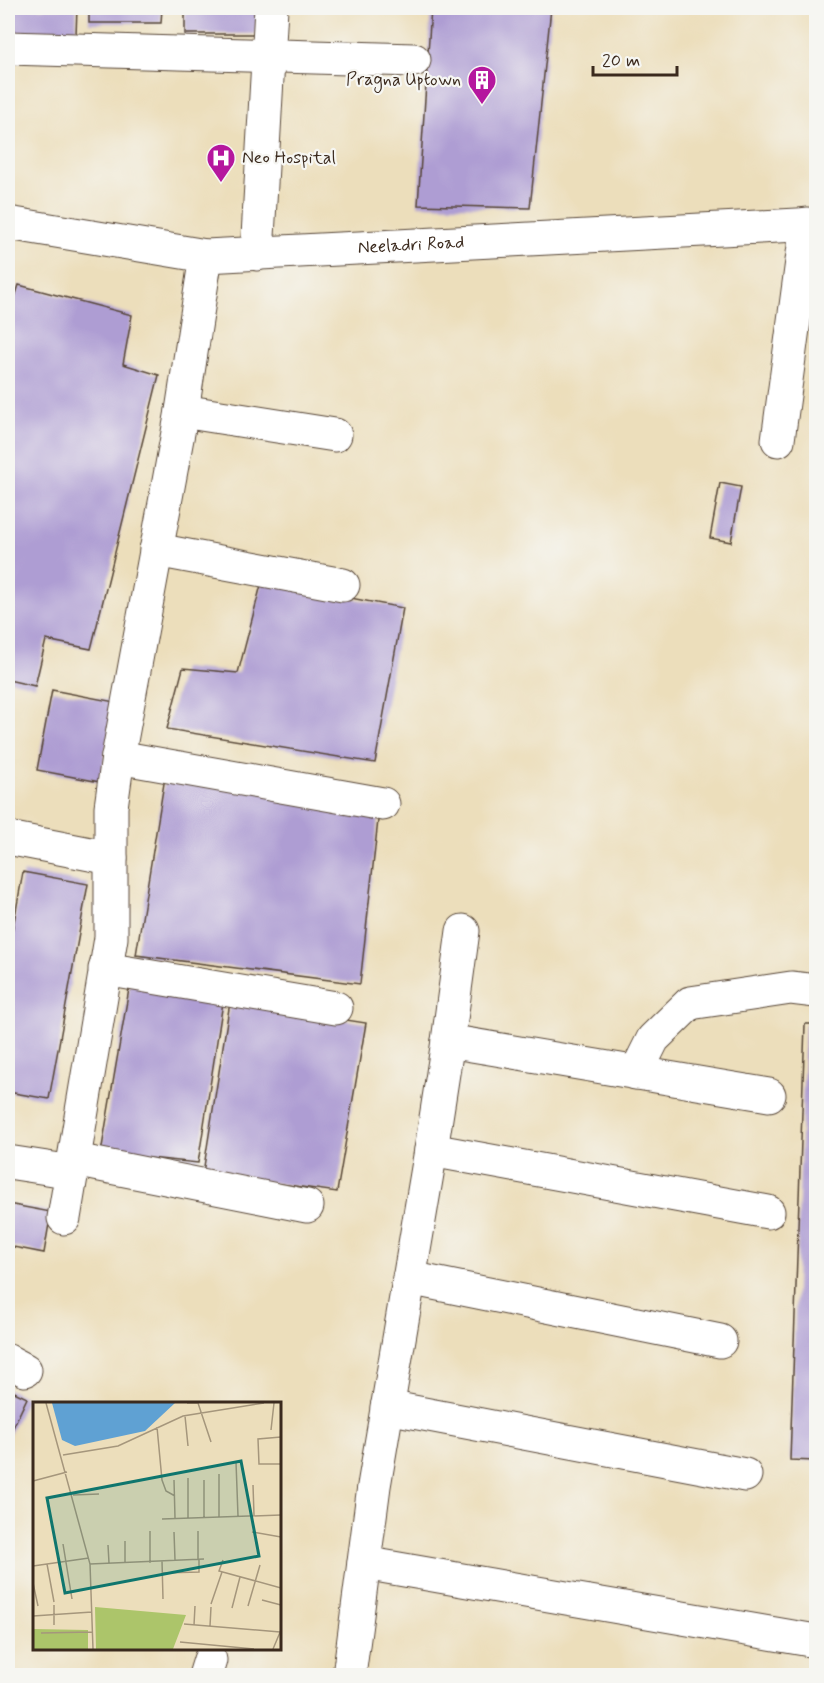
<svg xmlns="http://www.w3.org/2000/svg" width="824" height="1683" viewBox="0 0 824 1683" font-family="Mynerve,sans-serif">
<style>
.building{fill:#ae9dd3}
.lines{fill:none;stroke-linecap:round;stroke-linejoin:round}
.minor-casing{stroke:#564536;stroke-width:35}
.tertiary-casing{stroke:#564536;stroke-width:35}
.minor{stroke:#fff;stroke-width:33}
.tertiary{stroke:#fff;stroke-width:33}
.labels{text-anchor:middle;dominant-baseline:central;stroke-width:4.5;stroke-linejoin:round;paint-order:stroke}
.poi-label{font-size:18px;fill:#3b2a1e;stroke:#f6f6f2;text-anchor:end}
.street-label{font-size:18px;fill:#3b2a1e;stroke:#f6f6f2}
.inset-road{fill:none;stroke:#a5967c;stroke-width:1.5}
.view{fill:#0f766e;fill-opacity:0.15;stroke:#0f766e;stroke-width:3}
.inset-edge{fill:none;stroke:#3b2a1e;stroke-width:3}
</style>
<rect width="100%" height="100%" fill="#f6f6f2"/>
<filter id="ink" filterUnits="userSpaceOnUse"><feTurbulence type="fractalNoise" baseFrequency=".0167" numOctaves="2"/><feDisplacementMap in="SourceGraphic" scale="12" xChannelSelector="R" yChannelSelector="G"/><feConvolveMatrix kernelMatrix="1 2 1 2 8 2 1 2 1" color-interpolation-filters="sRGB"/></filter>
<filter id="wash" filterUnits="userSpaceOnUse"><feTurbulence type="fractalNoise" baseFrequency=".008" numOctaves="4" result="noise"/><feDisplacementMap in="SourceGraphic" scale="24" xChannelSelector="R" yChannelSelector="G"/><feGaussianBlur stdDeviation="1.35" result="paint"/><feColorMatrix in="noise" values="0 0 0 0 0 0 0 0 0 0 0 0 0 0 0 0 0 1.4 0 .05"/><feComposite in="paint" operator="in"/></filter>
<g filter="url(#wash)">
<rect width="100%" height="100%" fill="#ecdebb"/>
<g id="blocks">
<g class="building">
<path d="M 8,8 L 77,8 L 76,35 L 8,36 Z"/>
<path d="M 89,8 L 162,8 L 161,23 L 89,23 Z"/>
<path d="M 185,8 L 258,8 L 256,34 L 185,34 Z"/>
<path d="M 431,8 L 551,8 L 530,208 L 418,205 Z"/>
<path d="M 19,285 L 132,315 L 123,364 L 159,375 L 91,649 L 46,640 L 35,686 L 8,680 L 8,318 Z"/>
<path d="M 720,483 L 741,487 L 731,542 L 710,538 Z"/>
<path d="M 262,581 L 403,608 L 375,763 L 167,729 L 183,668 L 238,673 Z"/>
<path d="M 52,690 L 115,702 L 100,782 L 37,770 Z"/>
<path d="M 166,771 L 379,811 L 360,984 L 136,955 Z"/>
<path d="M 23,872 L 88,884 L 49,1099 L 8,1092 L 8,955 Z"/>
<path d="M 130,983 L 224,996 L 198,1163 L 101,1153 Z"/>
<path d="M 230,1002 L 366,1023 L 337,1192 L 203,1173 Z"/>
<path d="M 805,1024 L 816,1024 L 816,1461 L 790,1460 Z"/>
<path d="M 8,1204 L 51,1212 L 44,1253 L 8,1246 Z"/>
<path d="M 8,1389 L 27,1398 L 8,1438 Z"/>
</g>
</g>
</g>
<g filter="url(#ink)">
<use href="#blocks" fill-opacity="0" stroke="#564536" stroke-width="1.5"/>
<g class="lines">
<g class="minor-casing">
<g id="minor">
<path d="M 8,48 L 414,60"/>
<path d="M 257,254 L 271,8"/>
<path d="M 182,411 L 335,435"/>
<path d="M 778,440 L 807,224"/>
<path d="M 156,550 L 343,585"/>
<path d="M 118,757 L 383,804"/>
<path d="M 8,838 L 111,858"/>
<path d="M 105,969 L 336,1008"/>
<path d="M 448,1041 L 769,1095"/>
<path d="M 636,1073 L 653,1039 L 690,1003 L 791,988 L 816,991"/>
<path d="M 431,1150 L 768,1212"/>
<path d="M 75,1160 L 307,1206"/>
<path d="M 8,1162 L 73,1172"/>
<path d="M 64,1218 L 111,938 L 111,807 L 118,757 L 182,411 L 206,256"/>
<path d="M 409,1278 L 720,1341"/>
<path d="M 8,1361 L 25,1370"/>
<path d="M 387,1407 L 745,1475"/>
<path d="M 364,1563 L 816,1641"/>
<path d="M 205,1676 L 210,1660"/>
<path d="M 349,1676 L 374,1486 L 431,1150 L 448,1041 L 463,931"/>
</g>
</g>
<g class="tertiary-casing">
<g id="tertiary">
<path id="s1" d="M 8,223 L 206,256 L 816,224"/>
</g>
</g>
<use href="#minor" class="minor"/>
<use href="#tertiary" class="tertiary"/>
</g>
</g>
<defs>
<g id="building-pin" transform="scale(1.5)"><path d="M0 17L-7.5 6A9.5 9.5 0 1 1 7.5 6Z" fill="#b5179e" stroke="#f6f6f2"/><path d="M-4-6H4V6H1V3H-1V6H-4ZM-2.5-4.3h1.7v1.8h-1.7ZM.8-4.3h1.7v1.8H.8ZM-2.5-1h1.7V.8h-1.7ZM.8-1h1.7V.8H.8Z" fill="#fff"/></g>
<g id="hospital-pin" transform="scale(1.5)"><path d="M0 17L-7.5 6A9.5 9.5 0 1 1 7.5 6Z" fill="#b5179e" stroke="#f6f6f2"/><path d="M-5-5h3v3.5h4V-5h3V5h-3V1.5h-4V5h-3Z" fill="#fff"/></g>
</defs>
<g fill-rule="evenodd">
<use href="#building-pin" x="482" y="80"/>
<use href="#hospital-pin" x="221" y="158"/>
</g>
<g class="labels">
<g class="poi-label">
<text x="461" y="80">Pragna Uptown</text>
<text x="242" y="158" text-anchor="start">Neo Hospital</text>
</g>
<g class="street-label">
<text stroke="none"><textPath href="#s1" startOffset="406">Neeladri Road</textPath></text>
</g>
</g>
<g transform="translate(33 1402)">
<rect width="248" height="248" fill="#ecdebb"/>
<path d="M 62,205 L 153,213 L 140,247 L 63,247 ZM 0,227 L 55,228 L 55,247 L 0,247 Z" fill="#acc56a"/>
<path d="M 19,1 L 142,1 L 112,29 L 42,44 L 29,38 Z" fill="#5fa1d3"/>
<path class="inset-road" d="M 13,1 L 57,162 L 60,247M 154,1 L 165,1 L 178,40M 152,14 L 155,44M 124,25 L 129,78 L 133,89 L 142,94M 238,28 L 241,1M 248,35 L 225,37 L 226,62 L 248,62M 30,53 L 85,44 L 150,14 L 231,1M 203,60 L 205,114M 186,72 L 186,115M 155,76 L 155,116M 141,78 L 142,116M 0,79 L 34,70M 220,83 L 221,113M 40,93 L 66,92M 171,116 L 171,78M 129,117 L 248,113M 117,129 L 117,161M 141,130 L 142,158M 219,130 L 248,135M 92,139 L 92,161M 30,142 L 39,197M 75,143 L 76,161M 165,157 L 165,129M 190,158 L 186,169 L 248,186M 129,159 L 130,197M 14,162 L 21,200M 57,162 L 171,157M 0,164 L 56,156M 129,171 L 166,170 L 166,157M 0,181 L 5,204M 229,198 L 248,203M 178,202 L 189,170M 215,204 L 227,163M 199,206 L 207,175M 0,214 L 59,210M 151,222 L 247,230M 21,223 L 21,203M 161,223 L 162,204M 177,224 L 178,205M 8,231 L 59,230M 147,240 L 221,247M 240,247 L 248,228"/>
<path class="view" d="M 208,59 L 226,154 L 32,191 L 14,96 Z"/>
<rect width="248" height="248" class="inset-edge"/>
</g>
<rect width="824" height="1683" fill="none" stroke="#f6f6f2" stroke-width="30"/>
<path d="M593 66v9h84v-9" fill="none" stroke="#3b2a1e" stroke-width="3"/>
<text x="602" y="66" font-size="18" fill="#3b2a1e" stroke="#f6f6f2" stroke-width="4.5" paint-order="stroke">20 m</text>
</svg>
